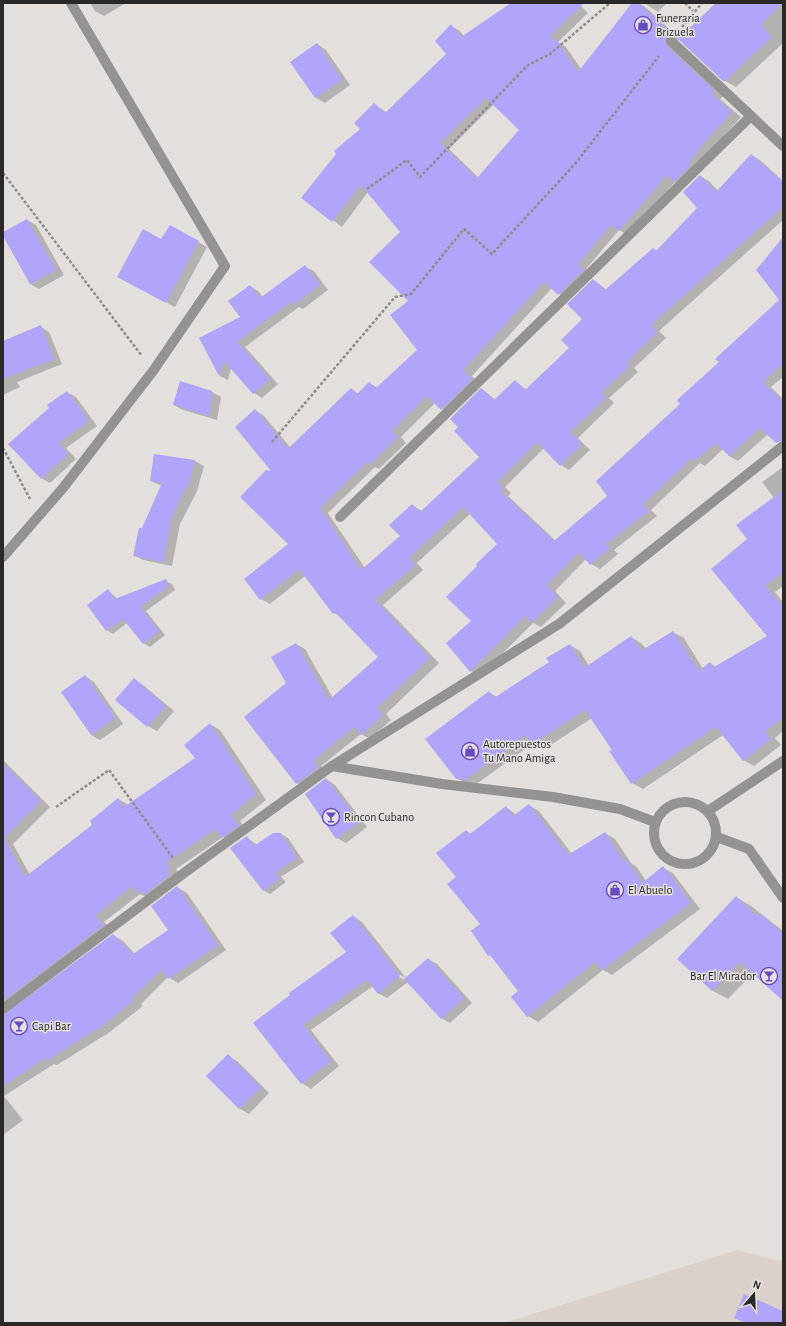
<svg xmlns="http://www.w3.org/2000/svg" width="786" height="1326" viewBox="0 0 786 1326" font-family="'Alegreya Sans',sans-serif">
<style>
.built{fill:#dad2ca}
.shadow{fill:#0003;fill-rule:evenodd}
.building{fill:#b0a4fb;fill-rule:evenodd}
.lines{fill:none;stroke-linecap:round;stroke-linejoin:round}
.path{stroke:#8f8c8a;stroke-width:2.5;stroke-dasharray:3 2;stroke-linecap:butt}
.street{stroke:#949392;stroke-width:10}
.labels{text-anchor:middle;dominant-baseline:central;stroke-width:3;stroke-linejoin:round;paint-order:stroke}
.poi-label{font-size:12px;fill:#2b2928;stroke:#e2dfdc;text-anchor:start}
</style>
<rect width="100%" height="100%" fill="#e2dfdc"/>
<path class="built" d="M 737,1250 L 783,1262 L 783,1323 L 504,1323 Z"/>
<g class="shadow">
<path d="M 90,3 L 126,3 L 104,16 L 95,11 Z"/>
<path d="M 513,3 L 578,3 L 588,13 L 558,42 L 566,47 L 581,69 L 634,3 L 639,3 L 644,6 L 680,38 L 717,3 L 783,3 L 783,43 L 736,87 L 725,81 L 679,39 L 675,42 L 723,96 L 720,99 L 741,117 L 711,150 L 683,187 L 675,182 L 628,235 L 619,230 L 586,269 L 592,275 L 567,300 L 552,288 L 472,376 L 480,384 L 450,414 L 435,403 L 401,437 L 406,443 L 379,469 L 375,467 L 328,513 L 365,568 L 401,536 L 412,505 L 422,511 L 481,457 L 460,427 L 482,389 L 496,400 L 515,381 L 527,390 L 571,348 L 584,319 L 594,280 L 607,290 L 653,249 L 657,251 L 698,208 L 700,176 L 709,181 L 718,191 L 751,155 L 760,160 L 783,181 L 783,220 L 659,331 L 666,338 L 634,368 L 638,372 L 609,398 L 614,403 L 578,438 L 590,450 L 569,470 L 561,465 L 544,448 L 505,487 L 511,493 L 508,496 L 556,541 L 609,496 L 682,404 L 781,301 L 783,238 L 783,377 L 771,387 L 783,399 L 783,437 L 768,434 L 738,461 L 729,456 L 723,449 L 705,466 L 700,463 L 651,510 L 657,516 L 614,550 L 618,554 L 600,569 L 591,564 L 586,559 L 555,591 L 566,603 L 541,627 L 533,623 L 480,676 L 471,671 L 473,621 L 498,544 L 470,514 L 417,563 L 423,570 L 383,605 L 439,663 L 386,714 L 391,720 L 370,739 L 361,734 L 321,766 L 327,773 L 306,788 L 297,783 L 288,683 L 296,644 L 305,649 L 333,698 L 380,657 L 342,618 L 334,613 L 305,576 L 270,604 L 261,599 L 290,544 L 273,472 L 255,410 L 264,416 L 290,447 L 351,389 L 359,394 L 369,383 L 378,388 L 418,350 L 410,301 L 402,232 L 368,192 L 342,227 L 303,198 L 362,129 L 374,104 L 387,113 L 447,54 L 451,26 L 460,31 L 464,36 ZM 494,104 L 521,130 L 479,178 L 449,149 Z"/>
<path d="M 644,3 L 667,3 L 658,12 Z"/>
<path d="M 317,44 L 326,50 L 350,85 L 325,103 L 316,98 L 291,62 Z"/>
<path d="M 27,220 L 36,225 L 64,275 L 39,289 L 30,284 L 3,233 Z"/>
<path d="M 170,226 L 207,247 L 175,307 L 126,281 L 161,241 Z"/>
<path d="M 305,267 L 314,271 L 328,290 L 303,309 L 299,307 L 245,347 L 278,384 L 262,398 L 254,393 L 231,368 L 228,380 L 220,376 L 200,338 L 241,317 L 250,286 L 258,291 L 263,297 Z"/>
<path d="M 41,327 L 49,332 L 62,364 L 17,382 L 20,387 L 3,395 L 3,356 Z"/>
<path d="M 67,392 L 76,397 L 97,426 L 66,448 L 76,459 L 50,483 L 41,478 Z"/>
<path d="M 212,392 L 221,397 L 217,420 L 183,410 L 174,405 Z"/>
<path d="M 154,455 L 195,461 L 204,466 L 197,491 L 180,524 L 172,566 L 143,560 L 134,555 L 142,529 L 162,486 L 151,481 Z"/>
<path d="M 783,467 L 783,586 L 775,592 L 783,602 L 783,731 L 775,738 L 781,745 L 754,766 L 743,760 L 723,735 L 643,789 L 632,783 L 592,718 L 543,750 L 532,744 L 475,785 L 467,785 L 457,778 L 490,693 L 497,697 L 550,663 L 570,645 L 580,651 L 589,666 L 631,637 L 641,643 L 646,649 L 673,632 L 684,638 L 703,669 L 710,663 L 716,667 L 769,636 L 749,540 L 774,498 L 762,482 Z"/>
<path d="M 166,581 L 172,584 L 175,590 L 146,611 L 165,635 L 150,647 L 143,643 L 127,623 L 113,634 L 107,630 L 108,591 L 118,599 Z"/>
<path d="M 85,676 L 94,682 L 123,724 L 100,740 L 91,735 Z"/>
<path d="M 134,679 L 143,685 L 174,711 L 157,731 L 148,726 L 117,700 Z"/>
<path d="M 210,724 L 220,730 L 266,800 L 240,821 L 248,832 L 233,843 L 223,837 L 176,869 L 180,875 L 148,898 L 140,894 L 104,922 L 113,931 L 3,1005 L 3,760 L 50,807 L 13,844 L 30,875 L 93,825 L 118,799 L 129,805 L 197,758 Z"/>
<path d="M 326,779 L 335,785 L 367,827 L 346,843 L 337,838 Z"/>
<path d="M 529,805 L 539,811 L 572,854 L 605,833 L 615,839 L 631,863 L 637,867 L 646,881 L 663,868 L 673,873 L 700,909 L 612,975 L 603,970 L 538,1022 L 528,1016 L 519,992 L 493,958 L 489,955 L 472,931 L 482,925 L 457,877 L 466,831 L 471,834 L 506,807 L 517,815 Z"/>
<path d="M 281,834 L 288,838 L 304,862 L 281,877 L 286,882 L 270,894 L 263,890 L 247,837 L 257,845 Z"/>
<path d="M 177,887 L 187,893 L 226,950 L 178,983 L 168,977 L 141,1004 L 143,1006 L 106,1035 L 105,1035 L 57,1065 L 54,1064 L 4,1096 L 23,1120 L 3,1135 L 3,1030 L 113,935 L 123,941 L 135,954 L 169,930 Z"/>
<path d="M 736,897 L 751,906 L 783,931 L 783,1000 L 753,973 L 728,999 L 713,991 L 679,959 Z"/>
<path d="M 353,916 L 362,922 L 406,978 L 396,973 L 395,975 L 405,980 L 428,959 L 437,964 L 472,1003 L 450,1023 L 441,1018 L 408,982 L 387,998 L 378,993 L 373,986 L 311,1030 L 339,1066 L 311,1089 L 302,1083 L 255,1023 L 347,953 Z"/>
<path d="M 228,1056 L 237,1061 L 269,1093 L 249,1114 L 240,1109 L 207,1076 Z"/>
</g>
<g class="building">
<path d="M 511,3 L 584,3 L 550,36 L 557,41 L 578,72 L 632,3 L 639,3 L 674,36 L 670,35 L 666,37 L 665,42 L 667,46 L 715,91 L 712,94 L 732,112 L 702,145 L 689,163 L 691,165 L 674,182 L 667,175 L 619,231 L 611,225 L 578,264 L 584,270 L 558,295 L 544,282 L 463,370 L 472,379 L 441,410 L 427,396 L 392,431 L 398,437 L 369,465 L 367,462 L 320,508 L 361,570 L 400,536 L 389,525 L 412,504 L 420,512 L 479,457 L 454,431 L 458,427 L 450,419 L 481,388 L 494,400 L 515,380 L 525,390 L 569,348 L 561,340 L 582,319 L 567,304 L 593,279 L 605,290 L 653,248 L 656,251 L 697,208 L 683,192 L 700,175 L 716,192 L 751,154 L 783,182 L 783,207 L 651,325 L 657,332 L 626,363 L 630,366 L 601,393 L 606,398 L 570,432 L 582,444 L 560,466 L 537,442 L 497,482 L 503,488 L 500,491 L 554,541 L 607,496 L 596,481 L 680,404 L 677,400 L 719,362 L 715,359 L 779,300 L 756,270 L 783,237 L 783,363 L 763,382 L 783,402 L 783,440 L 776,443 L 760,428 L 729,456 L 716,443 L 695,461 L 692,458 L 643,504 L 649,511 L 606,544 L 610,548 L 590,565 L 579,552 L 547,585 L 558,597 L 531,623 L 525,616 L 470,672 L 446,643 L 471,621 L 446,597 L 477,566 L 476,564 L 497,544 L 463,507 L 409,558 L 415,565 L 375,600 L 430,658 L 377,708 L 383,715 L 361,735 L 354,727 L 313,761 L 318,768 L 296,784 L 244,717 L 286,683 L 271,657 L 296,643 L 329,700 L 378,657 L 335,612 L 333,614 L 299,569 L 260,600 L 244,579 L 288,544 L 240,497 L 266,470 L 271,471 L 235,427 L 255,409 L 288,449 L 351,388 L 357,394 L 369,382 L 376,388 L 417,350 L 390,315 L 408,301 L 369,262 L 400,232 L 361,185 L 332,222 L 301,198 L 336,154 L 334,151 L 360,129 L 354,123 L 374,103 L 385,113 L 446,54 L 435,41 L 451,24 L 461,37 ZM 486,98 L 519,130 L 477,178 L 440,143 Z"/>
<path d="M 716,3 L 782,3 L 761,25 L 772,37 L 724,82 L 678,39 Z"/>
<path d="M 317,43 L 342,80 L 315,98 L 290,62 Z"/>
<path d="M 27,219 L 56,270 L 30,284 L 3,236 L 3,232 Z"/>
<path d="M 170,225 L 199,241 L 166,303 L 117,277 L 143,229 L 161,239 Z"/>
<path d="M 305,265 L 320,285 L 294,305 L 292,301 L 237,342 L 270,379 L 253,394 L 224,361 L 219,376 L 199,338 L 240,317 L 228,301 L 250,285 L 260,298 Z"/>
<path d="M 41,325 L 54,359 L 3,379 L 3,341 Z"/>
<path d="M 180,381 L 212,391 L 209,416 L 173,405 Z"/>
<path d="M 67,391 L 89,421 L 58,443 L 68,454 L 41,479 L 8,444 L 49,408 L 47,405 Z"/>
<path d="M 154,454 L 195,460 L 188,487 L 186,486 L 171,519 L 163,562 L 133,556 L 139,528 L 142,528 L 162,483 L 150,481 Z"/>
<path d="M 783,490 L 783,572 L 765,586 L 783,607 L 783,717 L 765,732 L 771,739 L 743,761 L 716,727 L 631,784 L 609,751 L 612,750 L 585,710 L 532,745 L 526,735 L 465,780 L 456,779 L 425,739 L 489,691 L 494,698 L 549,662 L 546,658 L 570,644 L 584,668 L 631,636 L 641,651 L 673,631 L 699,671 L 710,662 L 714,667 L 767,636 L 711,569 L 747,539 L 736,525 Z"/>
<path d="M 166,579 L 169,586 L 140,607 L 159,631 L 143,644 L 123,619 L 106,631 L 87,605 L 108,589 L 115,599 Z"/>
<path d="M 85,675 L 115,718 L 91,735 L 61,692 Z"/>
<path d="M 134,678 L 166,706 L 147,727 L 115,700 Z"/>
<path d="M 210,723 L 256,794 L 231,815 L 239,826 L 222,838 L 215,829 L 166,863 L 171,869 L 167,871 L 170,875 L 144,895 L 141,891 L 137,893 L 132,886 L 95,916 L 104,925 L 3,1001 L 3,763 L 41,801 L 4,838 L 25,877 L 92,825 L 90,821 L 118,798 L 124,807 L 195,758 L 184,745 Z"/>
<path d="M 326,778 L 359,822 L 336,839 L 305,794 Z"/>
<path d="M 529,804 L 568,855 L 605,832 L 624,862 L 627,860 L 642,883 L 663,866 L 691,903 L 602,970 L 595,962 L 527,1017 L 511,997 L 518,991 L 490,955 L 488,956 L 471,931 L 480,924 L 447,884 L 456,877 L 436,853 L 466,830 L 470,834 L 506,806 L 513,816 Z"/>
<path d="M 273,833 L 281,833 L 297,858 L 275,873 L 280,878 L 263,891 L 230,848 L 247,836 L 254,846 Z"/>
<path d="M 177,886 L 218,945 L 168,979 L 161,970 L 132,998 L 134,1000 L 96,1031 L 95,1030 L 47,1061 L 45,1058 L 3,1086 L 3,1015 L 113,934 L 133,954 L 168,930 L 151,906 Z"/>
<path d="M 736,896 L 757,916 L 760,913 L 783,934 L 783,1001 L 740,962 L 712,991 L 677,959 Z"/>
<path d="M 353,915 L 400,976 L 378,994 L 367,980 L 303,1025 L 331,1061 L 301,1084 L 253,1023 L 290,995 L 289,993 L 346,952 L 330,933 Z"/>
<path d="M 428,958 L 464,998 L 441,1019 L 404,979 Z"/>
<path d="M 228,1054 L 261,1088 L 239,1109 L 206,1076 Z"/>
<path d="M 744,1294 L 783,1311 L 783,1323 L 746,1323 L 734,1318 Z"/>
</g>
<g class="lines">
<g class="path">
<path d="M 685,3 L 693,11"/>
<path d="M 682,27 L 702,3"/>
<path d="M 3,173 L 142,356"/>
<path d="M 367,189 L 407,160 L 420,177 L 528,65 L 550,54 L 610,3"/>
<path d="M 272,442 L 395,297 L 411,294 L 464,229 L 492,254 L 575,164 L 659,56"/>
<path d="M 3,448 L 30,499"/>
<path d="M 56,807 L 109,770 L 173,858"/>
</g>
<g class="street">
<path d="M 671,41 L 751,116"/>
<path d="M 340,517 L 751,116 L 783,146"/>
<path d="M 3,557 L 63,488 L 153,371 L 225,266 L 71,3"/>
<path d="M 332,766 L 442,784 L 553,797 L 620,809 L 655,822"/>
<circle cx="685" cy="833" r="31"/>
<path d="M 708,811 L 783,761"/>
<path d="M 717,837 L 749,849 L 783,898"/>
<path d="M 3,1009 L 184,873 L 332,766 L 559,624 L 783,446"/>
</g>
</g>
<defs>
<g id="shop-ring" transform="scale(0.9)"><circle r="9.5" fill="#e2dfdc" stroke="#6749c2" stroke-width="1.5"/><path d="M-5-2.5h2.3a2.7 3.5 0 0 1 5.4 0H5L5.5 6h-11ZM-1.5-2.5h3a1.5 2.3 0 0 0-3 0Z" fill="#6749c2"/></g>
<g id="bar-ring" transform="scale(0.9)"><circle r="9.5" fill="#e2dfdc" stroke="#6749c2" stroke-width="1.5"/><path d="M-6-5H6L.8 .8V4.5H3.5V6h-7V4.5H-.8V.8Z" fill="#6749c2"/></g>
</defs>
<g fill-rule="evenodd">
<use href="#shop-ring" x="643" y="25"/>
<use href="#shop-ring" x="470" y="751"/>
<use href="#bar-ring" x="331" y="817"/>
<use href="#shop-ring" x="615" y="890"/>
<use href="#bar-ring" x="769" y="976"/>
<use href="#bar-ring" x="19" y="1026"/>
</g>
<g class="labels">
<g class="poi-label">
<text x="656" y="18">Funeraria<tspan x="656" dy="14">Brizuela</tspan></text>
<text x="483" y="744">Autorepuestos<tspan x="483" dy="14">Tu Mano Amiga</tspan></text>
<text x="344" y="817">Rincon Cubano</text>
<text x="628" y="890">El Abuelo</text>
<text x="756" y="976" text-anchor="end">Bar El Mirador</text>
<text x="32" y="1026">Capi Bar</text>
</g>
</g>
<rect width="786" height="1326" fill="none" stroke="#2b2928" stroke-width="8"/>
<g transform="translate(754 1294) rotate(19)" stroke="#e2dfdc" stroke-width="3" paint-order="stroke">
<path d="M0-3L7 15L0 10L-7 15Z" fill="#2b2928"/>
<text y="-6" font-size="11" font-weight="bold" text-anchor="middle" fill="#2b2928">N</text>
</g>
</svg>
